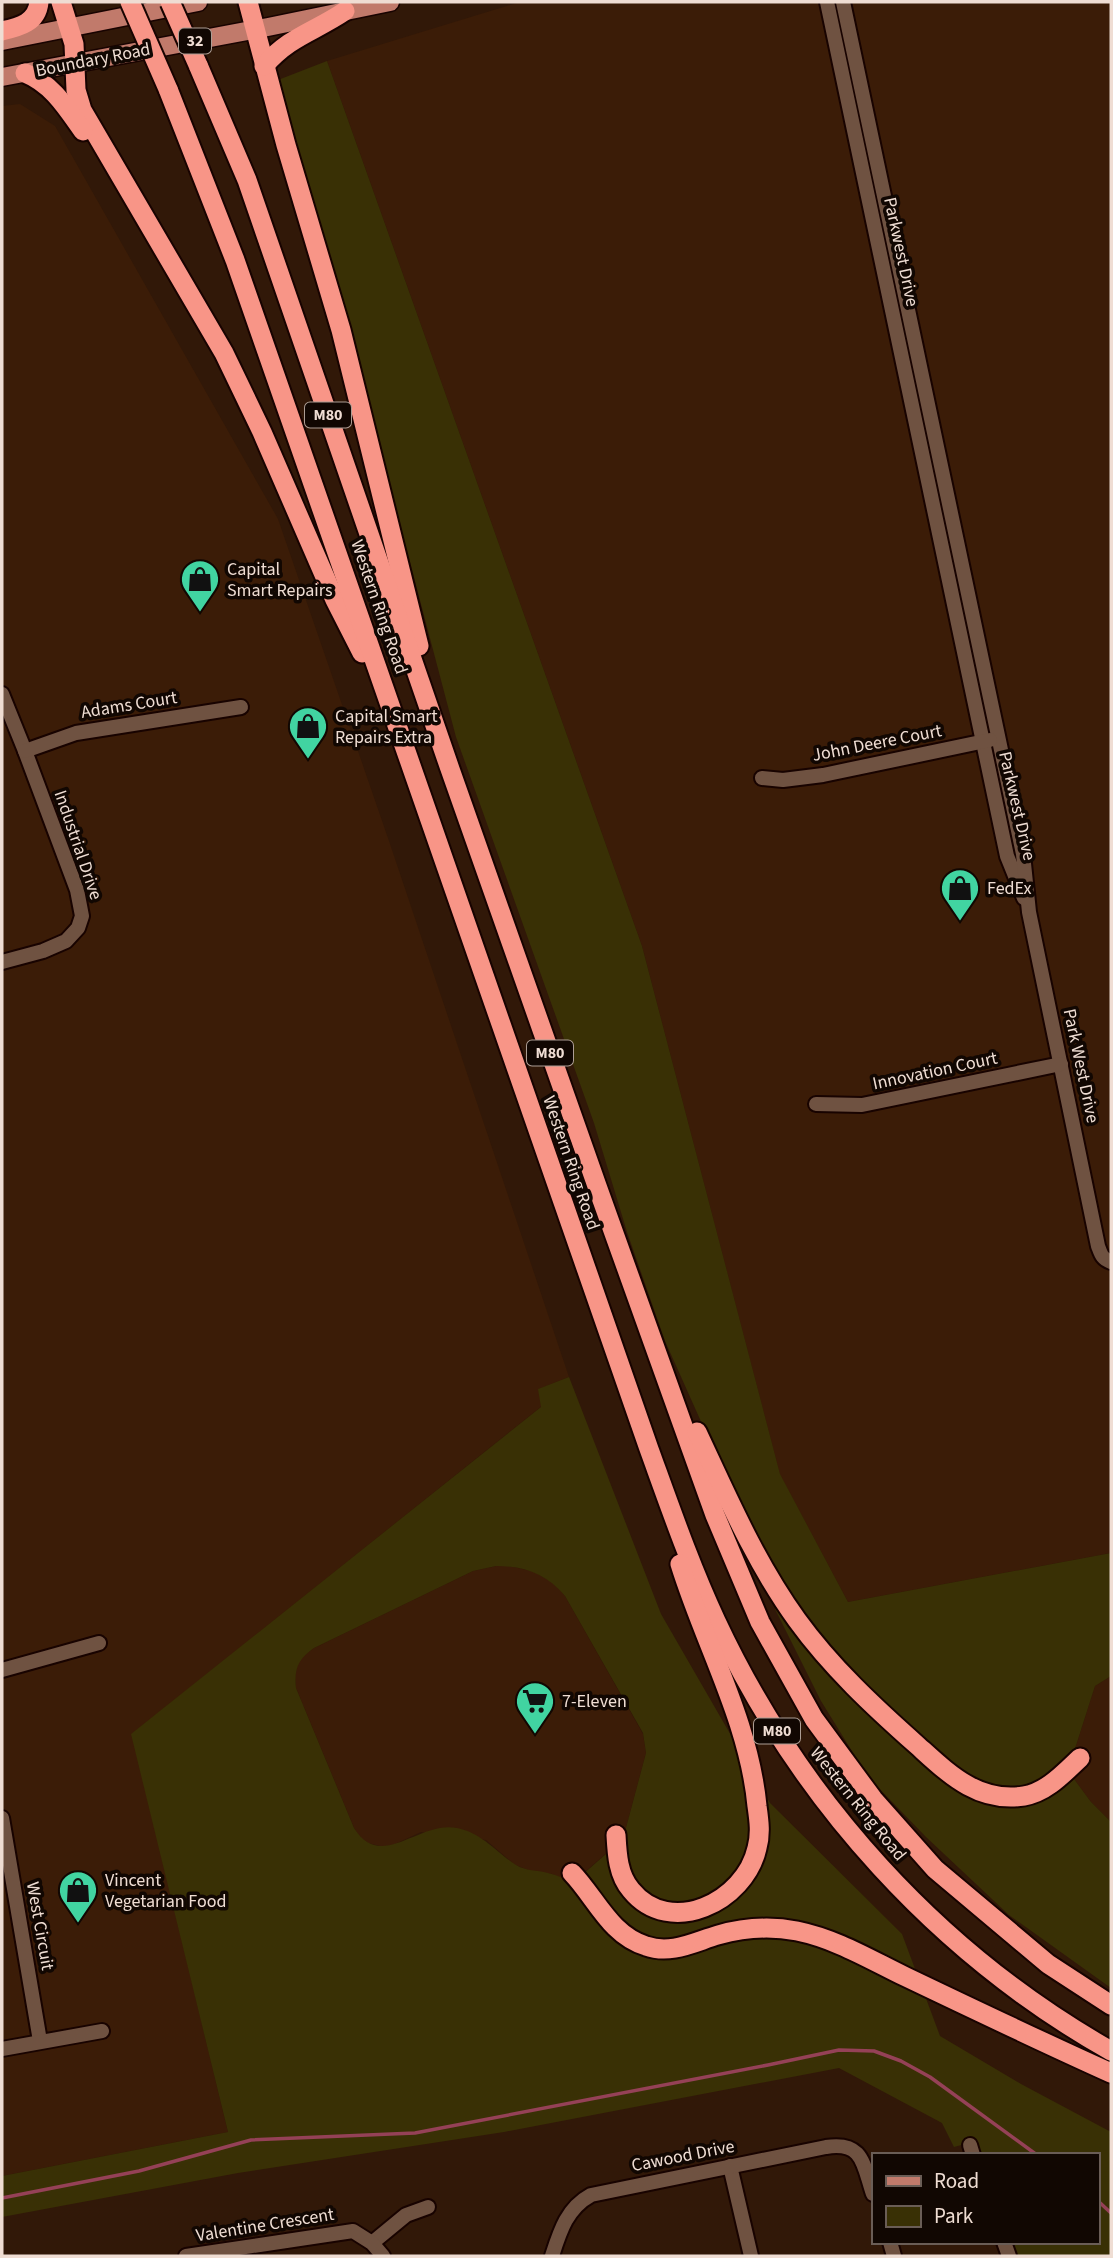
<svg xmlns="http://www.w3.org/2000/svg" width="1113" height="2258" viewBox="0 0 1113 2258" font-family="'Source Sans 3',sans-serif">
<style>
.built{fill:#3b1c07}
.green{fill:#393005;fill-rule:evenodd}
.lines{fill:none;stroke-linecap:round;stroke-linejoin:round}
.stream{stroke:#954157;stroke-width:3.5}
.minor-casing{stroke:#180300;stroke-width:18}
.major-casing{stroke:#180300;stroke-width:21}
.highway-casing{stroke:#180300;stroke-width:23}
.minor{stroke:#6f5241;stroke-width:14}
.major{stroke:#c17a6b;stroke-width:18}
.highway{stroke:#f89587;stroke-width:19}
.highway-bridge-casing{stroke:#180300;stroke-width:23;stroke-linecap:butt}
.highway-bridge{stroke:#f89587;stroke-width:19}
.labels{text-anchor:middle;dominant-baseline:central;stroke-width:7;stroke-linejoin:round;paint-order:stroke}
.shield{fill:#110702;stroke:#ac9d94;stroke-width:2}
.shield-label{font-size:16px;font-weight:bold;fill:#efddd3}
.street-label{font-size:18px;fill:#efddd3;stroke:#110702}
.poi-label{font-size:18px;fill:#efddd3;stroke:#110702;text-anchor:start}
</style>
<rect width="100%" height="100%" fill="#311808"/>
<g class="built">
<path d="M 520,2 L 1111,2 L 1111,1553 L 848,1602 L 780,1475 L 642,946 L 327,61 Z"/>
<path d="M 20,104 L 55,126 L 278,519 L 389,841 L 569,1377 L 539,1389 L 542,1406 L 132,1734 L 228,2132 L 2,2176 L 2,106 Z"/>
<path d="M 496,1566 L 509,1566 L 532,1571 L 549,1579 L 557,1586 L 565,1596 L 643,1734 L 646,1753 L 623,1839 L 572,1883 L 552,1874 L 531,1871 L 515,1865 L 486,1840 L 421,1832 L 395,1844 L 384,1847 L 368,1843 L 360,1838 L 354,1828 L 296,1688 L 295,1675 L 297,1664 L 304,1655 L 314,1648 L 473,1571 Z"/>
<path d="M 1111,1676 L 1111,1822 L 1091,1802 L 1074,1779 L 1073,1755 L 1095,1686 Z"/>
</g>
<g class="green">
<path d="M 327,61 L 642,946 L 780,1474 L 848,1602 L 1111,1553 L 1111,1676 L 1095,1686 L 1073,1755 L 1074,1779 L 1091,1802 L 1111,1822 L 1111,1988 L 1009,1915 L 926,1837 L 868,1777 L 821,1701 L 775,1609 L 787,1586 L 763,1547 L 720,1464 L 665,1341 L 627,1232 L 594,1123 L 456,737 L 337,285 L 278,80 Z"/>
<path d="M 569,1377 L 661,1614 L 770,1803 L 902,1934 L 940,2036 L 1021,2084 L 1111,2132 L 1111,2256 L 1015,2256 L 1011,2242 L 1097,2242 L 1097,2155 L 981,2155 L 976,2141 L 954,2147 L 942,2123 L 839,2068 L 504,2132 L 238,2173 L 2,2217 L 2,2176 L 228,2132 L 131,1734 L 541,1407 L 538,1389 ZM 496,1566 C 524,1566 547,1574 565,1596 L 643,1733 L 646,1753 L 623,1839 L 573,1883 C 564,1878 557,1875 548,1873 C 537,1870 526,1871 516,1865 C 496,1852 482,1833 457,1828 C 419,1820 381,1872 354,1828 L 296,1688 C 294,1669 298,1659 314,1648 L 473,1571 Z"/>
</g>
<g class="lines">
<g class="stream">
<path d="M 2,2198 L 139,2171 L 251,2140 L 415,2133 L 768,2065 L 839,2050 L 874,2051 L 901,2061 L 930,2077 L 1037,2155"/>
<path d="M 1097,2200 L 1111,2213"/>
</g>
<g class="minor-casing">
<g id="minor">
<path d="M 827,2 L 1007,856 L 1024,898"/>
<path d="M 843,2 L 1023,854 L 1029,912 L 1098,1246 C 1101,1254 1102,1259 1111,1262"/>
<path d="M 2,694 L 25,751 L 77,890 L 82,916 L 78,928 L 66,941 L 43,951 L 2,962"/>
<path d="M 25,751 L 76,733 L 241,707"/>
<path d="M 762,778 L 783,780 L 823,775 L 990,740"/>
<path d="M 816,1104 L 862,1105 L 1061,1064"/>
<path d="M 2,1670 L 99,1643"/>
<path d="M 2,1818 L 40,2041"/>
<path d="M 2,2049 L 102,2031"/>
<path d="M 970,2145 L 973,2155"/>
<path d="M 730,2166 L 751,2256"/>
<path d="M 890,2242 L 894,2256"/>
<path d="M 1004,2242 L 1009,2256"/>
<path d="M 372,2243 L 406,2215 L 428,2207"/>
<path d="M 186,2256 L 353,2231 L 372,2243 L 383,2256"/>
<path d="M 552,2256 C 560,2231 567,2208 591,2195 L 826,2147 C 864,2141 863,2165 873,2194"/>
</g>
</g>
<g class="major-casing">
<g id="major">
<path d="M 2,41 L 198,2"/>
<path d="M 2,77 L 268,27 L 390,2"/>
</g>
</g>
<g class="highway-casing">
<g id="highway">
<path d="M 61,2 L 74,44 L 76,90 L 82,110 L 224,353 L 262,432 L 335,600 L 362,653"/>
<path d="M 248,2 L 286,145 L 341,330 L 419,646"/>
<path d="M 2,31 C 19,27 37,23 39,2"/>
<path d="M 198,65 L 247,180 L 450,769 L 597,1186 L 715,1515 L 760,1622 L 814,1719 L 873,1799 L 935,1869 L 1048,1964 L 1111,2005"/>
<path d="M 264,66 C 290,36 314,32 345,11"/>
<path d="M 25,73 C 52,84 66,107 83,131"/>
<path d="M 168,89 L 235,260 L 649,1449 C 670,1507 690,1565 716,1621 C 800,1801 939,1954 1111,2051"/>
<path d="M 697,1432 C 727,1496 755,1562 797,1620 C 831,1667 874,1707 918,1746 C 949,1774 978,1803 1024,1796 C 1047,1792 1064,1773 1080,1758"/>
<path d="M 616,1835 C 617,1854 618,1875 631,1890 C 670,1938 745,1902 757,1848 C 761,1834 759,1820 757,1806 C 749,1721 705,1645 680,1564"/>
<path d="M 572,1873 C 596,1898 610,1935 646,1946 C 671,1955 694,1942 718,1935 C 743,1928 771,1926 797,1931 C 836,1939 869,1959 904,1976 C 973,2009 1042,2042 1111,2073"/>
</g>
</g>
<use href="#minor" class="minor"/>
<use href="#major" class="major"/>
<use href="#highway" class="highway"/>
<g class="highway-bridge-casing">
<g id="highway-bridge">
<path d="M 130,2 L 168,89"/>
<path d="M 170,2 L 198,65"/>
</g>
</g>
<use href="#highway-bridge" class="highway-bridge"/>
</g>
<defs>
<g id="shop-pin" transform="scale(2.0125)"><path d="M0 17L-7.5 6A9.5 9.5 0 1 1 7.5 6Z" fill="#41d4a1" stroke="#110702"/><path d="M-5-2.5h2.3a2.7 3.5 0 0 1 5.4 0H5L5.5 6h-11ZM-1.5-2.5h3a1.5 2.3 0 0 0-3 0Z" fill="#111"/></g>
<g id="supermarket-pin" transform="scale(2.0125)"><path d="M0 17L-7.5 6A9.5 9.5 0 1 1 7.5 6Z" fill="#41d4a1" stroke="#110702"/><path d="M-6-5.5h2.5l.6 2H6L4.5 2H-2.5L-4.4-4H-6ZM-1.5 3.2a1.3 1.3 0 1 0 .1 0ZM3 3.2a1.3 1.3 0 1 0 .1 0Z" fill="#111"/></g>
</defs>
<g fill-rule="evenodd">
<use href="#shop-pin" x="200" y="579"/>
<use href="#shop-pin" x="308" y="726"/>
<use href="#shop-pin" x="960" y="888"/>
<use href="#supermarket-pin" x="535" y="1701"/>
<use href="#shop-pin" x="78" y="1890"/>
</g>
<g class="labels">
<g class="shield">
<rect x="179" y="28.5" width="32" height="25" rx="5"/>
<rect x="305" y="402.5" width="46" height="25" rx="5"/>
<rect x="527" y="1040.5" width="46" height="25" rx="5"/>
<rect x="754" y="1718.5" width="46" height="25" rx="5"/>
</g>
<g class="shield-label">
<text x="195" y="41">32</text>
<text x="328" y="415">M80</text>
<text x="550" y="1053">M80</text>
<text x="777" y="1731">M80</text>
</g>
<g class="street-label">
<text transform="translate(93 60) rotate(-11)">Boundary Road</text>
<text transform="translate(901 252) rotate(78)">Parkwest Drive</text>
<text transform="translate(379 607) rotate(71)">Western Ring Road</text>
<text transform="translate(129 705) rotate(-9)">Adams Court</text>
<text transform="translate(877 743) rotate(-11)">John Deere Court</text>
<text transform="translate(1017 806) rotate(77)">Parkwest Drive</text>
<text transform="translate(78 845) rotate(71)">Industrial Drive</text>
<text transform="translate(1081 1066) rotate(78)">Park West Drive</text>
<text transform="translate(935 1071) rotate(-12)">Innovation Court</text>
<text transform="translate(571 1163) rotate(71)">Western Ring Road</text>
<text transform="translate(858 1804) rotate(51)">Western Ring Road</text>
<text transform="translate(40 1926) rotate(80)">West Circuit</text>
<text transform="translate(683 2156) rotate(-11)">Cawood Drive</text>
<text transform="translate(265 2225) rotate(-9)">Valentine Crescent</text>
</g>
<g class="poi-label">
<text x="227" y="569">Capital<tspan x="227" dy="21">Smart Repairs</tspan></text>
<text x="335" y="716">Capital Smart<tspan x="335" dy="21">Repairs Extra</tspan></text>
<text x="987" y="888">FedEx</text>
<text x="562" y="1701">7-Eleven</text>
<text x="105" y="1880">Vincent<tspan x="105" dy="21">Vegetarian Food</tspan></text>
</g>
</g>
<rect width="1113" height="2258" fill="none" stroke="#efddd3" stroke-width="7"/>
<rect x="872" y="2153" width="228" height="91" fill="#110702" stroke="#6a5d56" stroke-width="2"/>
<rect x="886" y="2176" width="35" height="10" fill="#c17a6b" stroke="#6a5d56" stroke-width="2"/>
<text x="934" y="2188" font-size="21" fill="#efddd3">Road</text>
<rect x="886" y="2206" width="35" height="21" fill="#393005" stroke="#6a5d56" stroke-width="2"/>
<text x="934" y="2223" font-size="21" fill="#efddd3">Park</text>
</svg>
